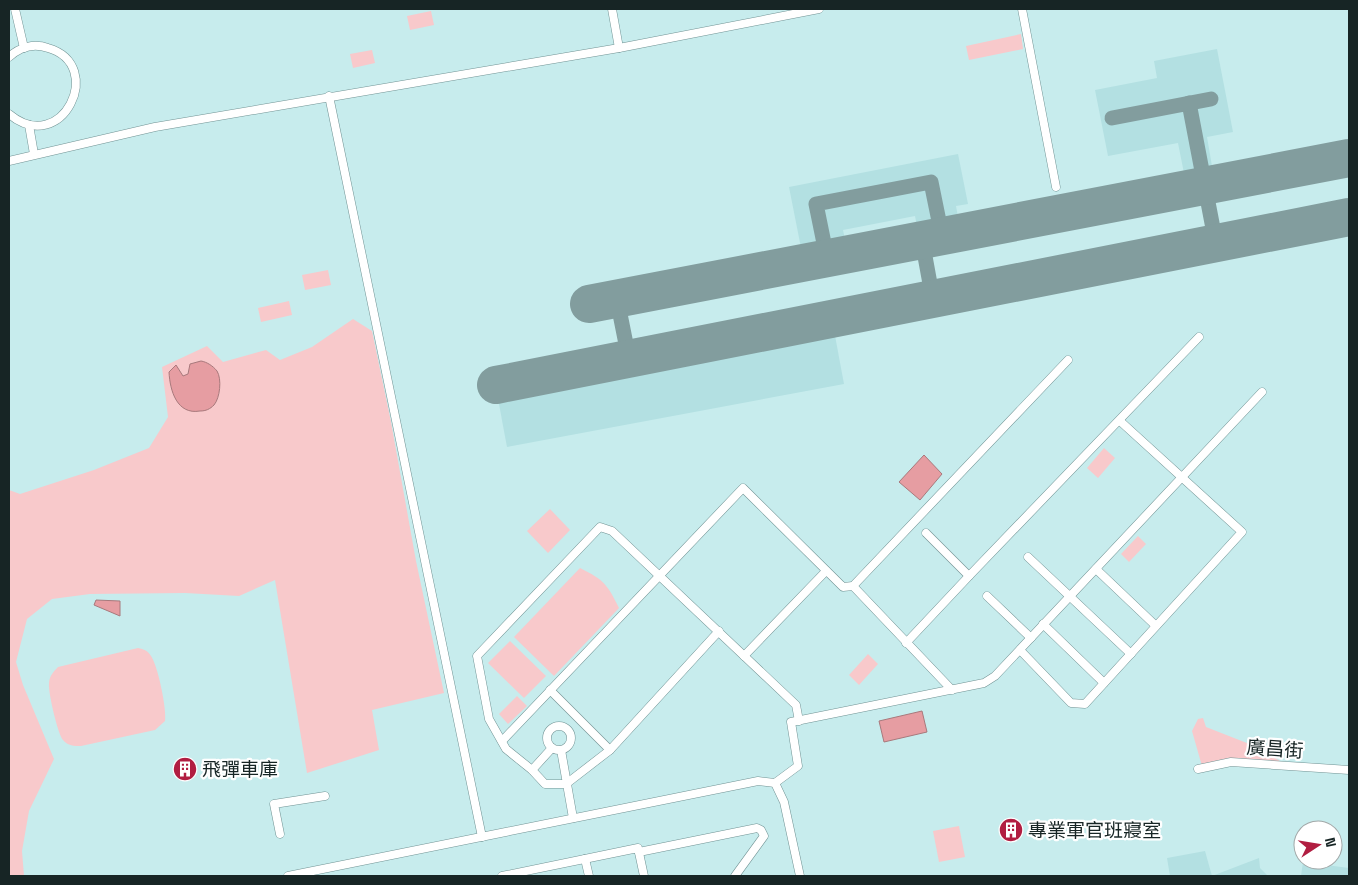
<svg xmlns="http://www.w3.org/2000/svg" width="1358" height="885" viewBox="0 0 1358 885" font-family="'Space Grotesk','Noto Sans TC',sans-serif">
<style>
.built{fill:#b3e0e2}
.green{fill:#f8c9cb}
.water{fill:#e69da2;stroke:#a8797c}
.lines{fill:none;stroke-linecap:round;stroke-linejoin:round}
.taxiway{stroke:#829d9e;stroke-width:15}
.runway{stroke:#829d9e;stroke-width:38}
.minor-casing{stroke:#719394;stroke-width:9}
.minor{stroke:#fff;stroke-width:8}
.labels{text-anchor:middle;dominant-baseline:central;stroke-width:4.5;stroke-linejoin:round;paint-order:stroke}
.street-label{font-size:19px;fill:#172525;stroke:#fff}
.poi-label{font-size:19px;fill:#172525;stroke:#fff;text-anchor:start}
</style>
<rect width="100%" height="100%" fill="#c7eced"/>
<g class="built">
<path d="M 1217,49 L 1233,132 L 1207,137 L 1213,172 L 1185,178 L 1178,143 L 1108,156 L 1095,90 L 1157,78 L 1154,61 Z"/>
<path d="M 958,154 L 968,204 L 956,206 L 961,233 L 920,241 L 915,216 L 843,230 L 848,254 L 804,263 L 789,187 Z"/>
<path d="M 833,325 L 844,384 L 507,447 L 496,388 Z"/>
<path d="M 1205,851 L 1212,876 L 1259,858 L 1260,868 L 1268,876 L 1170,876 L 1167,858 Z"/>
<path d="M 1303,862 L 1349,868 L 1349,876 L 1301,876 Z"/>
</g>
<g class="green">
<path d="M 431,11 L 434,25 L 410,30 L 407,16 Z"/>
<path d="M 1021,34 L 1023,49 L 969,60 L 966,46 Z"/>
<path d="M 372,50 L 375,63 L 353,68 L 350,54 Z"/>
<path d="M 328,270 L 331,285 L 305,290 L 302,275 Z"/>
<path d="M 289,301 L 292,315 L 261,322 L 258,308 Z"/>
<path d="M 353,319 L 372,331 L 391,422 L 416,561 L 444,693 L 372,710 L 379,750 L 307,773 L 275,580 L 239,596 L 185,593 L 90,594 L 52,599 L 27,619 L 16,662 L 23,685 L 54,759 L 29,811 L 22,851 L 24,876 L 9,876 L 9,490 L 20,494 L 94,470 L 149,448 L 168,417 L 162,367 L 207,346 L 223,362 L 266,350 L 280,360 L 312,347 Z"/>
<path d="M 1104,448 L 1115,458 L 1098,478 L 1087,468 Z"/>
<path d="M 550,509 L 570,530 L 548,553 L 527,531 Z"/>
<path d="M 1138,536 L 1146,544 L 1129,562 L 1121,554 Z"/>
<path d="M 580,568 C 604,580 607,584 619,608 L 554,676 L 514,637 Z"/>
<path d="M 510,641 L 546,676 L 524,698 L 488,663 Z"/>
<path d="M 138,648 C 144,649 148,651 151,656 C 158,666 167,710 165,721 L 155,730 L 81,746 C 74,746 68,746 63,740 C 58,735 48,692 49,684 C 49,677 53,672 58,667 Z"/>
<path d="M 868,654 L 878,664 L 859,685 L 849,675 Z"/>
<path d="M 517,696 L 527,706 L 508,724 L 499,714 Z"/>
<path d="M 1203,718 L 1206,727 L 1257,747 L 1285,764 L 1202,766 L 1192,731 L 1198,719 Z"/>
<path d="M 959,826 L 965,857 L 939,862 L 933,831 Z"/>
</g>
<g class="water">
<path d="M 201,361 C 207,362 213,366 217,371 C 222,379 220,398 214,405 C 210,409 206,411 200,411 C 177,415 170,391 169,372 L 176,365 L 183,376 L 188,374 L 190,364 Z"/>
<path d="M 924,455 L 942,474 L 920,500 L 899,482 Z"/>
<path d="M 96,600 L 120,601 L 120,616 L 94,605 Z"/>
<path d="M 922,711 L 927,732 L 884,742 L 879,721 Z"/>
</g>
<g class="lines">
<g class="taxiway">
<path d="M 1189,103 L 1216,244"/>
<path d="M 1112,118 L 1211,99"/>
<path d="M 922,240 L 933,300"/>
<path d="M 827,258 L 816,204 L 931,182 L 942,236"/>
<path d="M 617,299 L 629,359"/>
</g>
<g class="runway">
<path d="M 589,304 L 1349,158"/>
<path d="M 496,385 L 1349,217"/>
</g>
<g class="minor-casing">
<g id="minor">
<path d="M 15,9 L 24,48"/>
<path d="M 612,9 L 619,48"/>
<path d="M 1022,9 L 1056,187"/>
<path d="M 9,57 C 20,47 34,43 48,48 C 107,65 62,158 9,114"/>
<path d="M 329,96 L 482,837"/>
<path d="M 29,125 L 34,154"/>
<path d="M 9,161 L 155,127 L 619,48 L 819,9"/>
<path d="M 926,533 L 969,576"/>
<path d="M 1028,557 L 1131,654"/>
<path d="M 1096,569 L 1156,626"/>
<path d="M 853,586 L 1068,360"/>
<path d="M 987,596 L 1031,638"/>
<path d="M 1043,624 L 1104,683"/>
<path d="M 719,631 L 610,750 L 566,784 L 545,784 L 532,770 L 506,749 L 489,719 L 477,656 L 600,527 L 612,531 L 796,705 L 799,721"/>
<path d="M 906,643 L 969,576 L 1199,337"/>
<path d="M 1020,650 L 1071,703 L 1085,704 L 1242,532 L 1120,421"/>
<path d="M 744,656 L 826,571"/>
<path d="M 550,690 L 610,750"/>
<circle cx="559" cy="738" r="12"/>
<path d="M 502,741 L 743,488 L 843,587 L 853,586 L 952,690"/>
<path d="M 561,750 L 573,818"/>
<path d="M 1198,769 L 1231,762 L 1349,770"/>
<path d="M 532,770 L 552,748"/>
<path d="M 775,783 L 798,766 L 791,722 L 984,683 L 995,676 L 1262,392"/>
<path d="M 280,834 L 274,804 L 325,796"/>
<path d="M 639,852 L 757,828 L 761,830 L 764,836 L 735,876"/>
<path d="M 585,859 L 589,876"/>
<path d="M 288,876 L 758,781 L 775,783 L 784,802 L 800,876"/>
<path d="M 502,876 L 638,848 L 644,876"/>
</g>
</g>
<use href="#minor" class="minor"/>
</g>
<defs>
<g id="building-disc" transform="scale(1.25)"><circle r="9.5" fill="#b11d41" stroke="#fff"/><path d="M-4-6H4V6H1V3H-1V6H-4ZM-2.5-4.3h1.7v1.8h-1.7ZM.8-4.3h1.7v1.8H.8ZM-2.5-1h1.7V.8h-1.7ZM.8-1h1.7V.8H.8Z" fill="#fff"/></g>
</defs>
<g fill-rule="evenodd">
<use href="#building-disc" x="185" y="769"/>
<use href="#building-disc" x="1011" y="830"/>
</g>
<g class="labels">
<g class="street-label">
<text transform="translate(1275 749) rotate(4)">廣昌街</text>
</g>
<g class="poi-label">
<text x="202" y="769">飛彈車庫</text>
<text x="1028" y="830">專業軍官班寢室</text>
</g>
</g>
<rect width="1358" height="885" fill="none" stroke="#172525" stroke-width="20"/>
<g transform="translate(1318 845) rotate(78)"><circle r="24" fill="#ffffff" stroke="#a2a8a8"/>
<path d="M0-4L9 19L0 12L-9 19Z" fill="#b11d41"/>
<text y="-8" font-size="14" font-weight="bold" text-anchor="middle" fill="#172525">N</text>
</g>
</svg>
